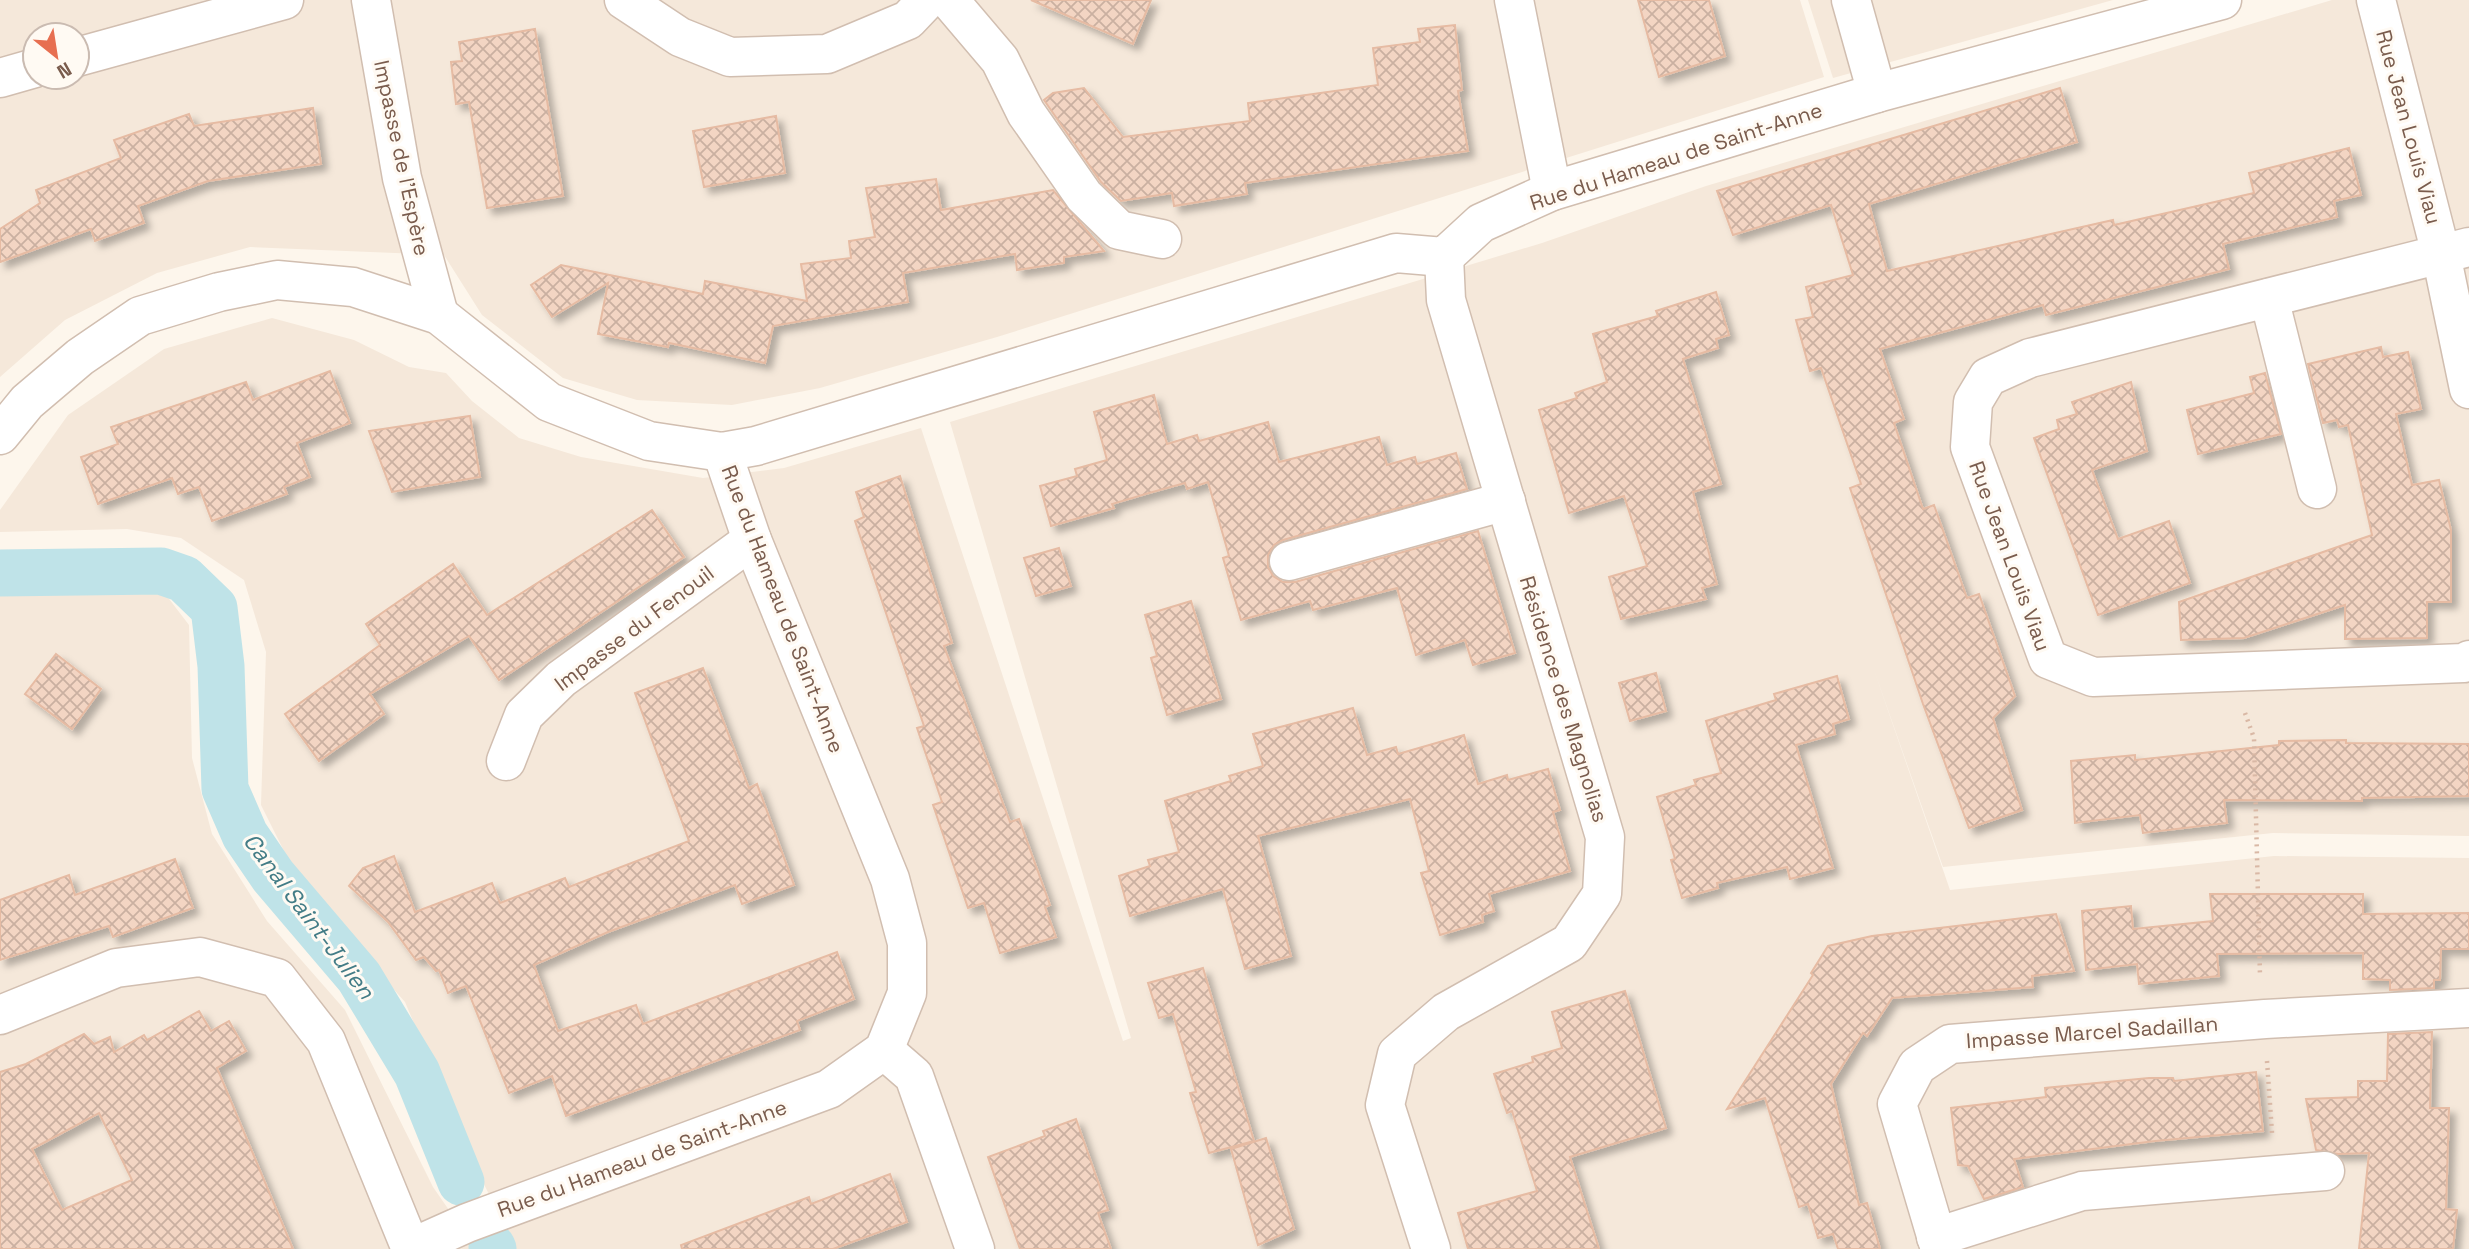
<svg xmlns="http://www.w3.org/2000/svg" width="2469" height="1249" viewBox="0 0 2469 1249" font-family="'Space Grotesk',sans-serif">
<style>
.residential{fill:#f5e8da;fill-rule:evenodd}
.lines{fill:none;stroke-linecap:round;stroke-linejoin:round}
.canal{stroke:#bfe3e8;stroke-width:47}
.building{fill:url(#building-cross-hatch);stroke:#e6bba3;stroke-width:2;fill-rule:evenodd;filter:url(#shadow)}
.minor-casing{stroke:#d1beb0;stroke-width:41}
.path{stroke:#d9b8a5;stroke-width:4.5;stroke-dasharray:2 5;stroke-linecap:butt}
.minor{stroke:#fff;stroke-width:38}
.labels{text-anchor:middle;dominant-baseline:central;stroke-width:6;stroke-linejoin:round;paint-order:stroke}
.street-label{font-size:21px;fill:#7a5c4d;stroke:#fffaf3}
.water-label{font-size:23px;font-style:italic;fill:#437c86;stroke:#fffaf3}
</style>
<defs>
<pattern id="building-cross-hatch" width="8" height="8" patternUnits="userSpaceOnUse" patternTransform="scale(1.75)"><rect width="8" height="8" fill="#f3d5c3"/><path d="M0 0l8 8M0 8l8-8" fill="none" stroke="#cab0a1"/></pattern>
<filter id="shadow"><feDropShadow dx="6" dy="6" stdDeviation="3.5" flood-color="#0004"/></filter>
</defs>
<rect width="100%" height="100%" fill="#fdf6ec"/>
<g class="residential">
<path d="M 0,0 L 1800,0 L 1824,77 L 997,337 L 820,388 L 732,405 L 637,400 L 563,378 L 482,315 L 444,255 L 250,247 L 157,273 L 65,320 L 0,377 ZM 35,35 L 77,35 L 77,77 L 35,77 Z"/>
<path d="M 1808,0 L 2113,0 L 1833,78 Z"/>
<path d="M 2332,0 L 2469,0 L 2469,836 L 2273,833 L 1943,867 L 1873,667 L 1950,890 L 2274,856 L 2469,858 L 2469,1249 L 516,1249 L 472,1160 L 405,1002 L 301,885 L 261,805 L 266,652 L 244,580 L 181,538 L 127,529 L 0,532 L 0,510 L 68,415 L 164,349 L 272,318 L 354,340 L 409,367 L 446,373 L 472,401 L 519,438 L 581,457 L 703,478 L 784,468 L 921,428 L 1123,1041 L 1131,1038 L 950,422 L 1542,243 L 1706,186 Z"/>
<path d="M 70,588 L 163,591 L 189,625 L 192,758 L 212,834 L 267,921 L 345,1010 L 433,1187 L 476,1249 L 0,1249 L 0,590 Z"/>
</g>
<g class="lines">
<g class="canal">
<path d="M 0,573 L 161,571 L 184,579 L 214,608 L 221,666 L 225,789 L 245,835 L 273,876 L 359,977 L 417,1073 L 461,1182"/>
<path d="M 492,1247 L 493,1249"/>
</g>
</g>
<g class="building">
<path d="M 1031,0 L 1151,0 L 1133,44 Z"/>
<path d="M 1638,0 L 1709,0 L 1725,56 L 1659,77 Z"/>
<path d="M 1455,25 L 1462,90 L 1458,91 L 1468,151 L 1245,183 L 1247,194 L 1174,206 L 1172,193 L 1121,201 L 1101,182 L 1044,100 L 1053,93 L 1084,88 L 1123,137 L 1250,121 L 1248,103 L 1378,85 L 1373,48 L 1420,42 L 1418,29 Z"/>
<path d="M 535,29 L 563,196 L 487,208 L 469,102 L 456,104 L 451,62 L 462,61 L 459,42 Z"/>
<path d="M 2060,88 L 2077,142 L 1869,204 L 1887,271 L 2113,220 L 2114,225 L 2254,193 L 2249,173 L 2349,148 L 2361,195 L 2334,201 L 2337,217 L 2223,244 L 2229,269 L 2046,315 L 2043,305 L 1880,349 L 1904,419 L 1894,423 L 1923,509 L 1934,505 L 1967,598 L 1979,594 L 2015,696 L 1993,718 L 2022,810 L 1969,828 L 1923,704 L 1850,488 L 1861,484 L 1821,368 L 1810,371 L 1796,320 L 1813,317 L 1806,287 L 1853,275 L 1831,205 L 1733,235 L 1717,191 Z"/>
<path d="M 313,108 L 321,164 L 208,181 L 138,206 L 144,223 L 95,241 L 91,229 L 0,262 L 0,229 L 40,203 L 36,190 L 121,158 L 114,140 L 189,114 L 194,126 Z"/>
<path d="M 776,116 L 785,173 L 704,187 L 693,131 Z"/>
<path d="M 936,179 L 941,210 L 1053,190 L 1104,251 L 1064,257 L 1064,263 L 1017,270 L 1015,254 L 903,273 L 908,302 L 773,326 L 765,363 L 669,343 L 668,347 L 598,334 L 608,283 L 552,317 L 531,285 L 561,265 L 703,294 L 705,281 L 807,301 L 801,264 L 851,258 L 849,241 L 875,237 L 866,188 Z"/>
<path d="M 1716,292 L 1729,335 L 1716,339 L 1718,348 L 1683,359 L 1721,484 L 1693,492 L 1717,584 L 1702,588 L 1706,599 L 1621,619 L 1609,577 L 1647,566 L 1624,496 L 1569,513 L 1539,410 L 1577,398 L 1575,393 L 1607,382 L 1593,334 L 1658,316 L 1656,311 Z"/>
<path d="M 2381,347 L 2383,357 L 2408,352 L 2421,409 L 2396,414 L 2412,485 L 2439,480 L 2451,530 L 2451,602 L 2427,602 L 2427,638 L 2345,639 L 2345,605 L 2244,638 L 2181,640 L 2179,602 L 2372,535 L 2348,425 L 2339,427 L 2337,420 L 2323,423 L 2308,364 Z"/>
<path d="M 330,371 L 350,423 L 297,443 L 310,477 L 284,487 L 287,494 L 212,521 L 199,487 L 178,494 L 172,478 L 98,504 L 81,457 L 118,444 L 111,427 L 246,382 L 253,400 Z"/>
<path d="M 2265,373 L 2281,434 L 2198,454 L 2187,410 L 2254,393 L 2250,377 Z"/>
<path d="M 2131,382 L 2147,451 L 2092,470 L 2118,539 L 2169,521 L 2190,583 L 2098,615 L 2034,438 L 2059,429 L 2057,420 L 2077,414 L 2072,402 Z"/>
<path d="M 1154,395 L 1167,444 L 1197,435 L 1199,441 L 1268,422 L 1279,462 L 1379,437 L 1387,465 L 1415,457 L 1417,464 L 1456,453 L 1467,489 L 1283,540 L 1274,545 L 1268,555 L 1268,567 L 1273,576 L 1283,582 L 1295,582 L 1478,531 L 1515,653 L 1473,665 L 1465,640 L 1416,655 L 1397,588 L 1313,610 L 1310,601 L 1241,620 L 1223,558 L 1229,556 L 1208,482 L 1187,489 L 1185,483 L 1149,493 L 1112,504 L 1114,508 L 1051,526 L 1040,486 L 1077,476 L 1075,469 L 1107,460 L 1094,412 Z"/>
<path d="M 470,416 L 480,477 L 392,492 L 369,431 Z"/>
<path d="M 900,476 L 952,643 L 944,646 L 1010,822 L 1019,819 L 1050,905 L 1045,907 L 1056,937 L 1000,953 L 984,903 L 968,908 L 933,805 L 942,802 L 917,728 L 924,726 L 855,521 L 864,517 L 856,492 Z"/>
<path d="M 652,510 L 684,557 L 499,680 L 469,636 L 370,694 L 384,714 L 319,761 L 285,714 L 380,645 L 366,624 L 453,564 L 487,615 Z"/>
<path d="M 1059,548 L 1071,586 L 1036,596 L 1024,558 Z"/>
<path d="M 1191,601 L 1221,699 L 1167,715 L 1151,658 L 1157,656 L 1145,615 Z"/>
<path d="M 56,654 L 101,689 L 72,729 L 25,694 Z"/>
<path d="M 703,668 L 749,788 L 757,784 L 794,885 L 742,904 L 735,885 L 608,932 L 534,965 L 558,1031 L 636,1005 L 643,1024 L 837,952 L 854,999 L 797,1021 L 800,1030 L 566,1116 L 552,1076 L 509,1093 L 466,986 L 448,993 L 439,970 L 436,971 L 424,957 L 416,960 L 388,922 L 349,886 L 363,868 L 394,856 L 415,912 L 492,883 L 500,903 L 565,878 L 569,887 L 689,841 L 635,693 Z"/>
<path d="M 1656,673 L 1666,711 L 1630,721 L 1619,683 Z"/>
<path d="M 1837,676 L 1849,719 L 1833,724 L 1835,734 L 1796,745 L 1833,868 L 1790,879 L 1787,867 L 1717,883 L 1718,888 L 1682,898 L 1671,860 L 1675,859 L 1657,797 L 1696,785 L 1694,780 L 1721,773 L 1706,721 L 1776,700 L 1774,694 Z"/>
<path d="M 1353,708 L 1367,755 L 1396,747 L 1398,754 L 1464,735 L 1478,784 L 1507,775 L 1508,780 L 1548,769 L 1560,810 L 1553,812 L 1570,871 L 1489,894 L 1494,911 L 1482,915 L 1483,922 L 1440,935 L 1421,873 L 1429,871 L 1410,799 L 1258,836 L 1291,956 L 1245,969 L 1223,889 L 1130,916 L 1119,876 L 1150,866 L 1148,860 L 1179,852 L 1165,801 L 1231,781 L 1229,776 L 1263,766 L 1253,734 Z"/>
<path d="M 2346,740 L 2346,743 L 2469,744 L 2469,796 L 2362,798 L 2362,801 L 2224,800 L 2227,823 L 2143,833 L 2140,815 L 2075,823 L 2071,761 L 2135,755 L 2135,760 L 2279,745 L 2279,741 Z"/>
<path d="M 175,859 L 193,908 L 113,937 L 109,926 L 0,960 L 0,900 L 69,875 L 75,895 Z"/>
<path d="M 2210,894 L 2363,894 L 2363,914 L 2469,913 L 2469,949 L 2441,949 L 2440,980 L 2434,980 L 2434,988 L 2390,990 L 2390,980 L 2363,979 L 2363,953 L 2217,954 L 2219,976 L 2139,984 L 2137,964 L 2086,970 L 2082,911 L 2131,906 L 2133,929 L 2213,921 Z"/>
<path d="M 2056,914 L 2074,971 L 2032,976 L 2033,987 L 1892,998 L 1867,1036 L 1863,1033 L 1831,1084 L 1859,1205 L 1867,1203 L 1880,1249 L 1838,1249 L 1833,1234 L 1818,1238 L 1808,1204 L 1799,1207 L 1765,1098 L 1727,1109 L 1813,975 L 1811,973 L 1828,946 L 1872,936 Z"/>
<path d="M 1203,968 L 1254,1141 L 1209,1153 L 1190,1093 L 1196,1092 L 1173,1014 L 1159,1018 L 1148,983 Z"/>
<path d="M 1625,991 L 1666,1128 L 1570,1157 L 1599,1249 L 1468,1249 L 1458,1213 L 1537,1191 L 1512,1111 L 1507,1113 L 1494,1074 L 1533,1062 L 1532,1057 L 1562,1048 L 1552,1012 Z"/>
<path d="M 199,1011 L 211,1031 L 229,1021 L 246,1051 L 217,1068 L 293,1249 L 0,1249 L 0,1072 L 26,1064 L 84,1034 L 94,1044 L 110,1037 L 114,1052 L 144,1035 L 147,1040 ZM 99,1113 L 132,1180 L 62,1210 L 32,1149 Z"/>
<path d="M 2432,1032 L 2430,1108 L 2449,1108 L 2446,1209 L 2457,1210 L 2453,1249 L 2359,1249 L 2369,1153 L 2338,1154 L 2316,1150 L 2306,1099 L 2358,1097 L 2358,1081 L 2387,1081 L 2388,1034 Z"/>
<path d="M 2256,1072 L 2263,1131 L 2155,1141 L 2014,1159 L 2023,1187 L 1984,1199 L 1968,1166 L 1958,1165 L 1951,1108 L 2046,1097 L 2045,1088 L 2149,1078 L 2173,1078 L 2174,1081 Z"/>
<path d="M 1076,1119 L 1108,1210 L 1098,1213 L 1111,1249 L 1020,1249 L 988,1157 L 1045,1136 L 1043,1131 Z"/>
<path d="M 1266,1138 L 1294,1229 L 1258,1245 L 1231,1149 Z"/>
<path d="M 890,1174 L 907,1222 L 833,1249 L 682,1249 L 681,1245 L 809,1197 L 811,1204 Z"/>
</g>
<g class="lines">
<g class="minor-casing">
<g id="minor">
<path d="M 371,0 L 402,178 L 439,315"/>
<path d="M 624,0 L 680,37 L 730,57 L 827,54 L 908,20 L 927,0"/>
<path d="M 949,0 L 1000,60 L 1026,113 L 1084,196 L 1119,230 L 1162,239"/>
<path d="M 1514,0 L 1552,191"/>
<path d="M 1851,0 L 1877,93"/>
<path d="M 2376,0 L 2441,254 L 2469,389"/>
<path d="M 77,57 L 284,0"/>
<path d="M 0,78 L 35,68"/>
<path d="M 2469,247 L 2030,358 L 1988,377 L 1973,402 L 1970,447 L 2048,659 L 2093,677 L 2464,663 L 2469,660"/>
<path d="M 2269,298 L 2317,489"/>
<path d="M 0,435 L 27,402 L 80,357 L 140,316 L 219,292 L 277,280 L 353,287 L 439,315 L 549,402 L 649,441 L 722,452 L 756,446 L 1396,253 L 1444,257 L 1481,223 L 1552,191 L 1877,93 L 2222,0"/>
<path d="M 1289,561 L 1506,501"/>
<path d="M 506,761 L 524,715 L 561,679 L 752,540"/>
<path d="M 0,1015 L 116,968 L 200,957 L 277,978 L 326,1041 L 411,1249"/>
<path d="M 884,1050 L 914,1076 L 975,1249"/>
<path d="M 1936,1237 L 2082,1191 L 2325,1171"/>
<path d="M 411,1248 L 467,1223 L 829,1089 L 884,1050 L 907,993 L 907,943 L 890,879 L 752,540 L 722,452"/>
<path d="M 1431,1249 L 1385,1105 L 1397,1054 L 1446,1012 L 1569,943 L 1602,894 L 1605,837 L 1446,300 L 1444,257"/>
<path d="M 1940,1249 L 1897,1104 L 1917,1066 L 1950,1044 L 2265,1019 L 2469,1008"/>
</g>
</g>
<g class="path">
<path d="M 2245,713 L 2254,738 L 2260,976"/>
<path d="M 2267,1061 L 2272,1133"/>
</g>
<use href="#minor" class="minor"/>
</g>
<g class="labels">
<g class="street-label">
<text transform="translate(2409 127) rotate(75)">Rue Jean Louis Viau</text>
<text transform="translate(1676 156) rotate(-18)">Rue du Hameau de Saint-Anne</text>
<text transform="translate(402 158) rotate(78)">Impasse de l'Espère</text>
<text transform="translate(2010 556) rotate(70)">Rue Jean Louis Viau</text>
<text transform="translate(783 609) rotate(69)">Rue du Hameau de Saint-Anne</text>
<text transform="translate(634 628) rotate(-37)">Impasse du Fenouil</text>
<text transform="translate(1564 699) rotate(73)">Résidence des Magnolias</text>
<text transform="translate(2092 1032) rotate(-4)">Impasse Marcel Sadaillan</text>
<text transform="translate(642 1158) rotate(-20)">Rue du Hameau de Saint-Anne</text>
</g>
<g class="water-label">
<text transform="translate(309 916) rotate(53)">Canal Saint-Julien</text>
</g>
</g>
<g transform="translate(56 56) rotate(150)"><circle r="33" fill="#fffaf3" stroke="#cabbb1" stroke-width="2"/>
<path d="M0-5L12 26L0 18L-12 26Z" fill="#e76f51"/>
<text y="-10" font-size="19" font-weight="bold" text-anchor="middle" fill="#7a5c4d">N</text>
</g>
</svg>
